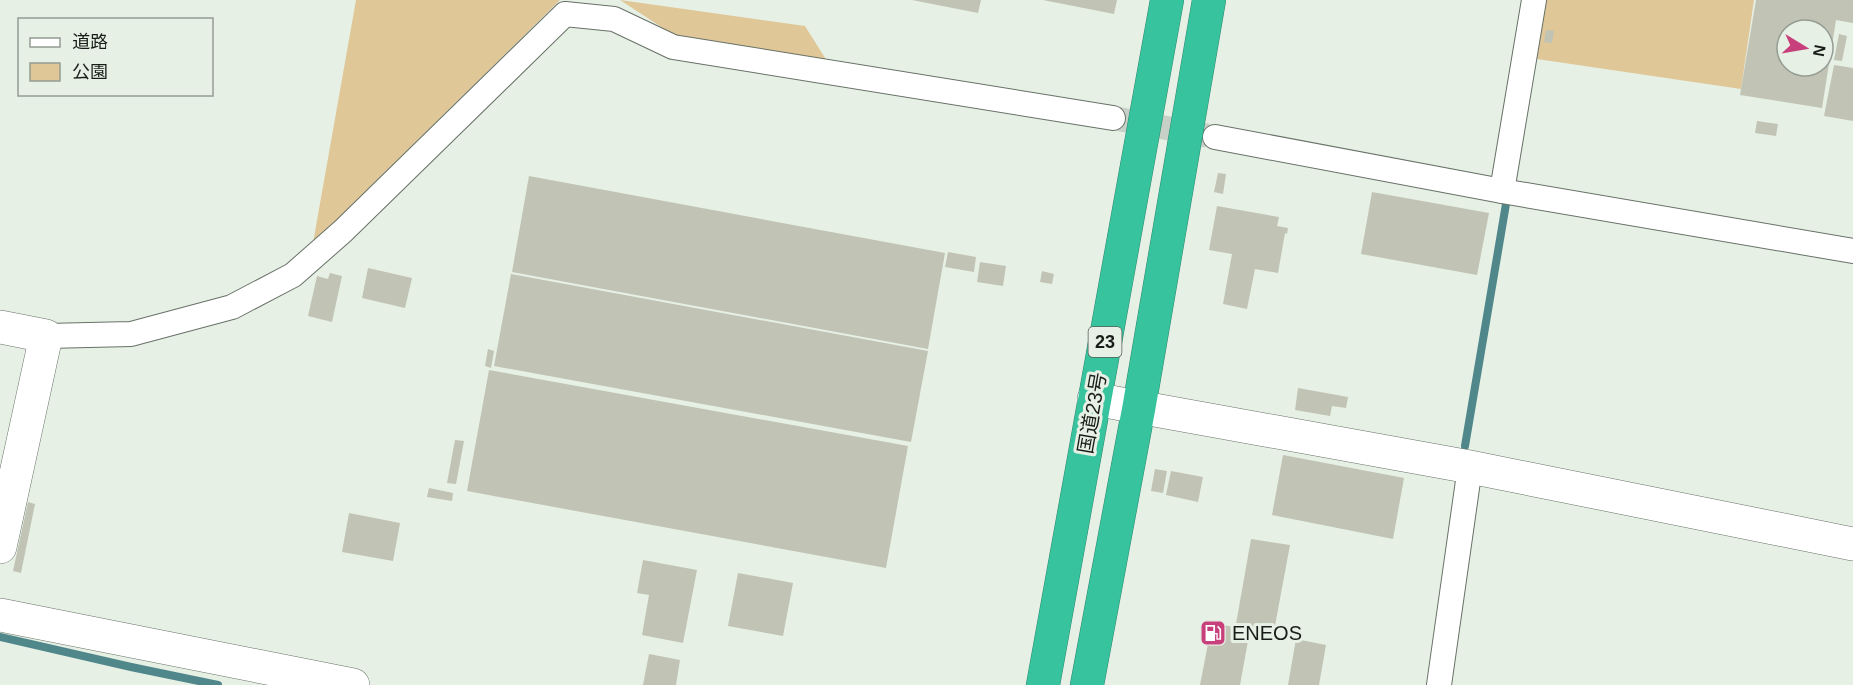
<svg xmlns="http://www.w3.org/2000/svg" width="1853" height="685" viewBox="0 0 1853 685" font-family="Arial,'Noto Sans JP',sans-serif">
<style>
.green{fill:#dfc798}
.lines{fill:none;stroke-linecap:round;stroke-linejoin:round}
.stream{stroke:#50878a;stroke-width:8}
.building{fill:#c1c3b5;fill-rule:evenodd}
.street-tunnel{stroke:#c7d0c6;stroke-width:24;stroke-dasharray:24 12;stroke-linecap:butt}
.street-casing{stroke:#687167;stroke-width:26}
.secondary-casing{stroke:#687167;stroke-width:34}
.highway-casing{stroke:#2d8970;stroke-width:34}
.street{stroke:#fff;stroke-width:24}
.secondary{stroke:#fff;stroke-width:33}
.highway{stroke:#38c39f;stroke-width:33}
.labels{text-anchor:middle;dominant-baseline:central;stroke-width:6;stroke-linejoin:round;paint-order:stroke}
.shield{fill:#e6f0e5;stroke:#565c56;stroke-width:1.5}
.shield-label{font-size:18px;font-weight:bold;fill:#191d19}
.street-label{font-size:20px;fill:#191d19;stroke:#e6f0e5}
.poi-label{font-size:20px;fill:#191d19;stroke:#e6f0e5;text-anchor:start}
</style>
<rect width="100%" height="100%" fill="#e6f0e5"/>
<g class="green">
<path d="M 356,0 L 560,0 L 313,243 Z"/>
<path d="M 620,0 L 805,26 L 827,61 L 672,34 Z"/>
<path d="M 1546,0 L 1754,0 L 1741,89 L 1537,59 Z"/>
</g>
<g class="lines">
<g class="stream">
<path d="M 1465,446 L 1506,204"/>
<path d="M 0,637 L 131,667 L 218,685"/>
</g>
</g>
<g class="building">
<path d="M 912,0 L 981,0 L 978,13 Z"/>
<path d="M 1043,0 L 1117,0 L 1114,14 Z"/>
<path d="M 1756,0 L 1853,0 L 1853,23 L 1836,20 L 1822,108 L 1740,95 ZM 1787,30 L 1823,30 L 1823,66 L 1787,66 Z"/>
<path d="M 1546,30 L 1554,31 L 1552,43 L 1544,42 Z"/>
<path d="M 1839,34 L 1847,36 L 1842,61 L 1834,60 Z"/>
<path d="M 1834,65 L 1853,68 L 1853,121 L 1824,116 Z"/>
<path d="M 1757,121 L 1778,124 L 1776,136 L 1755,133 Z"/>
<path d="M 1218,173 L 1226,174 L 1223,194 L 1214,192 Z"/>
<path d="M 529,176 L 945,253 L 928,349 L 512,272 Z"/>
<path d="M 1372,192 L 1489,213 L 1477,275 L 1361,254 Z"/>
<path d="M 1217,206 L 1279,217 L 1277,226 L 1288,228 L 1287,234 L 1285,233 L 1278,273 L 1255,269 L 1247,309 L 1223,304 L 1232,254 L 1209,250 Z"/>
<path d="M 948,252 L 976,257 L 974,272 L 945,267 Z"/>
<path d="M 980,262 L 1006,266 L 1003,286 L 977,282 Z"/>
<path d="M 368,268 L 412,278 L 405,308 L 362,298 Z"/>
<path d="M 1042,271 L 1054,274 L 1052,284 L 1040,282 Z"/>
<path d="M 330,273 L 342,276 L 332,322 L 308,316 L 317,276 L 328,279 Z"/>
<path d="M 511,274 L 928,351 L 911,442 L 494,366 Z"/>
<path d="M 488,349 L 494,351 L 491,368 L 485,366 Z"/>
<path d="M 489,370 L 908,446 L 886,568 L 467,491 Z"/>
<path d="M 1298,388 L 1348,397 L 1346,408 L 1332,406 L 1330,416 L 1295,410 Z"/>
<path d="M 455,440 L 464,441 L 456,484 L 447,483 Z"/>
<path d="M 1283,455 L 1404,478 L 1393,539 L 1272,515 Z"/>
<path d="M 1155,469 L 1167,471 L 1163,493 L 1151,491 Z"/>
<path d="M 1171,471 L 1203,477 L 1198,502 L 1166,495 Z"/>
<path d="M 429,488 L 453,493 L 452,501 L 427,497 Z"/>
<path d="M 28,502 L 35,504 L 21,573 L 13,571 Z"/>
<path d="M 349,513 L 400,523 L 393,561 L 342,552 Z"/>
<path d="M 1251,539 L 1290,545 L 1274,631 L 1236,624 Z"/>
<path d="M 643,560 L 697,570 L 683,643 L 642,635 L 649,595 L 637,593 Z"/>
<path d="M 738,573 L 793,583 L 783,636 L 728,626 Z"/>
<path d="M 1212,623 L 1250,630 L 1240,685 L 1200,685 Z"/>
<path d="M 1296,639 L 1326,645 L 1319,685 L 1288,685 Z"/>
<path d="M 649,654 L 680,660 L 676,685 L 643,685 Z"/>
</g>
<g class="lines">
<path class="street-tunnel" d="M 1113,118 L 1215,137"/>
<g class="street-casing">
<g id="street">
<path d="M 1215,137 L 1502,191 L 1853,251"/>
<path d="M 1502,191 L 1534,0"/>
<path d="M 46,336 L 131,334 L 232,307 L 293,275 L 343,231 L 565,14 L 614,19 L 673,47 L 1113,118"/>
<path d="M 1439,685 L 1470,467"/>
</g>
</g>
<g class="secondary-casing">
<g id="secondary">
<path d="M 0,327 L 46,336 L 0,547"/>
<path d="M 1094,399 L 1470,467 L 1853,544"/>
<path d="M 0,615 L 353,685"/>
</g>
</g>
<g class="highway-casing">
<g id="highway">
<path d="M 1043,685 L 1167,0"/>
<path d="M 1087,685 L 1139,407 L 1209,0"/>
</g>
</g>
<use href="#street" class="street"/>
<use href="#secondary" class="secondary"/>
<use href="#highway" class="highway"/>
</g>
<defs>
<g id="fuel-square" transform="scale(1.35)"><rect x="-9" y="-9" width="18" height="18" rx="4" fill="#c8407b" stroke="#e6f0e5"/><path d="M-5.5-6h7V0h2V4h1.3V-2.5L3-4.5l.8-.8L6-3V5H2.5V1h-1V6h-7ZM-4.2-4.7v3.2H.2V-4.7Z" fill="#fff"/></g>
</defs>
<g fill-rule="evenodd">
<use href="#fuel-square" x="1213" y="633"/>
</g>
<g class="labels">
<rect class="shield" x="1088.5" y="327" width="33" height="30" rx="4.5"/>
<g class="shield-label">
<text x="1105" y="342">23</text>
</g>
<g class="street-label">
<text transform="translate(1092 413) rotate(-80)">国道23号</text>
</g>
<g class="poi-label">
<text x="1232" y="633">ENEOS</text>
</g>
</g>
<rect x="18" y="18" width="195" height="78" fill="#e6f0e5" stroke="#949c93" stroke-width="1.5"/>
<rect x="30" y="38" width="30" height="9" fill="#ffffff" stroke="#949c93" stroke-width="1.5"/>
<text x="72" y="48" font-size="18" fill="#191d19">道路</text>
<rect x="30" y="63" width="30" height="18" fill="#dfc798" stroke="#949c93" stroke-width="1.5"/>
<text x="72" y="78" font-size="18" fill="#191d19">公園</text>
<g transform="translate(1805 48) rotate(101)"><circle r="28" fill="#e6f0e5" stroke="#949c93" stroke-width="1.5"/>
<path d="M0-4.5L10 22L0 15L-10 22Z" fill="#c8407b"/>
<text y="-9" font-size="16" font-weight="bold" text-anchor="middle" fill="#191d19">N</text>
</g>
</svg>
